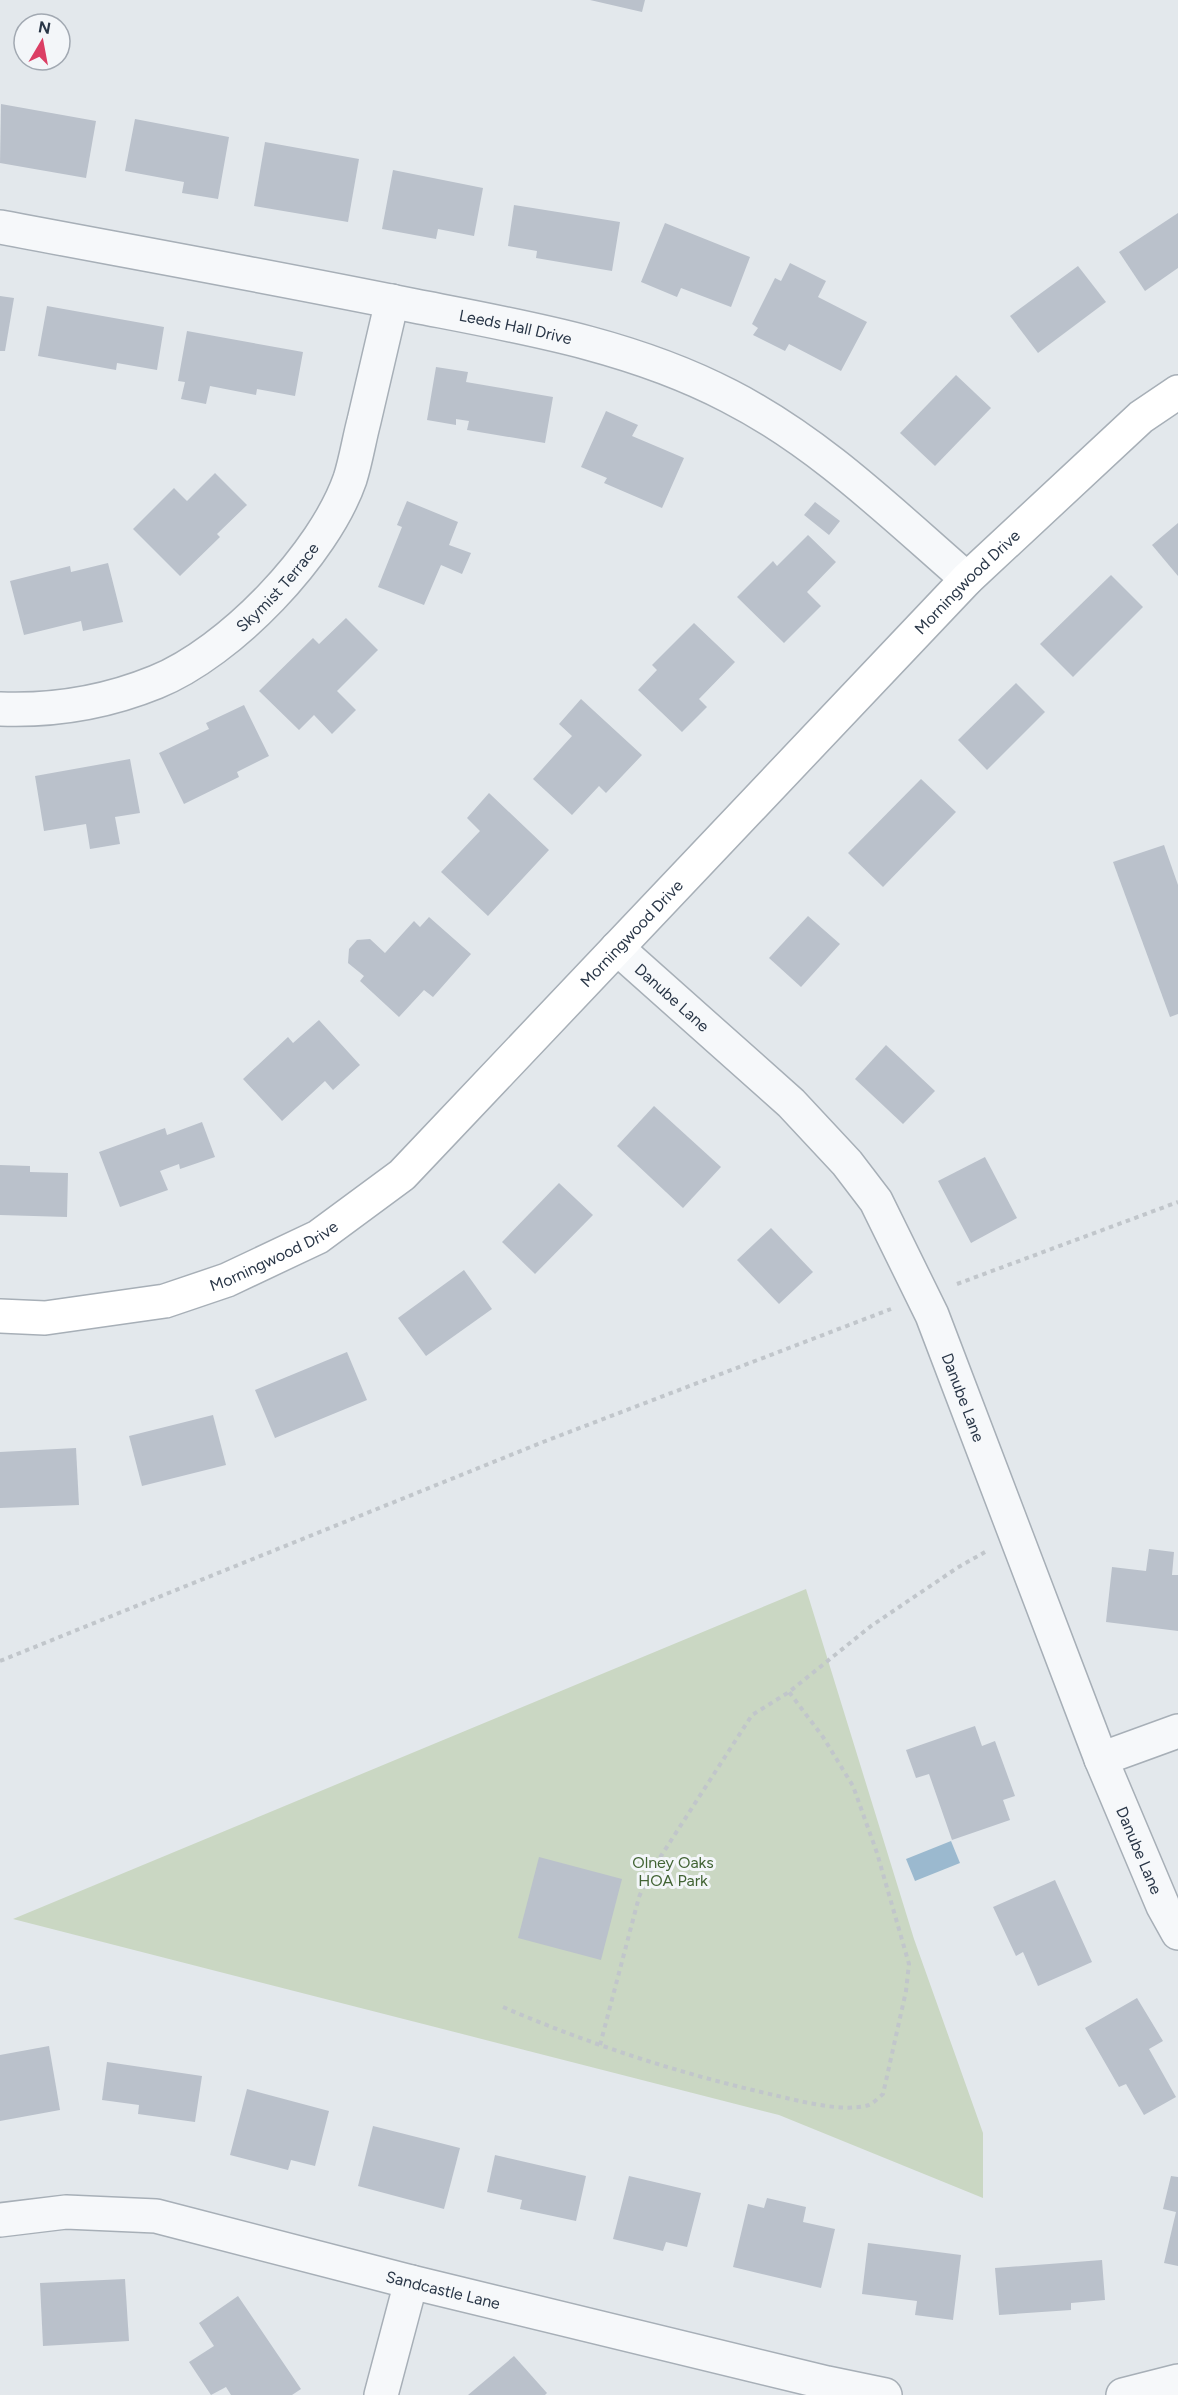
<svg xmlns="http://www.w3.org/2000/svg" width="1178" height="2395" viewBox="0 0 1178 2395" font-family="Figtree,sans-serif">
<style>
.green{fill:#cad7c3}
.water{fill:#9bb9cf}
.building{fill:#bac1cb}
.lines{fill:none;stroke-linecap:round;stroke-linejoin:round}
.street-casing{stroke:#a7afb7;stroke-width:36}
.secondary-casing{stroke:#a7afb7;stroke-width:36}
.path{stroke:#c1c6cb;stroke-width:4;stroke-dasharray:4.5 4.5;stroke-linecap:butt}
.street{stroke:#f6f8fa;stroke-width:33}
.secondary{stroke:#fff;stroke-width:33}
.labels{text-anchor:middle;dominant-baseline:central;stroke-width:6;stroke-linejoin:round;paint-order:stroke}
.street-label{font-size:16px;fill:#293647;stroke:#f3f6f9}
.park-label{font-size:16px;fill:#426435;stroke:#f3f6f9}
</style>
<rect width="100%" height="100%" fill="#e3e8ec"/>
<path class="green" d="M 806,1589 L 914,1939 L 983,2133 L 983,2198 L 779,2115 L 13,1919 Z"/>
<path class="water" d="M 951,1841 L 960,1863 L 915,1881 L 906,1859 Z"/>
<g class="building">
<path d="M 590,0 L 645,0 L 642,12 Z"/>
<path d="M 1,104 L 96,121 L 86,178 L 0,163 Z"/>
<path d="M 135,119 L 229,137 L 218,199 L 182,193 L 184,182 L 125,171 Z"/>
<path d="M 265,142 L 359,159 L 348,222 L 254,206 Z"/>
<path d="M 393,170 L 483,188 L 474,236 L 438,229 L 436,239 L 382,229 Z"/>
<path d="M 514,205 L 620,222 L 612,271 L 536,258 L 537,251 L 508,246 Z"/>
<path d="M 1178,213 L 1178,268 L 1145,291 L 1119,252 Z"/>
<path d="M 665,223 L 750,257 L 731,307 L 681,288 L 677,297 L 641,282 Z"/>
<path d="M 790,263 L 826,281 L 818,297 L 867,322 L 841,371 L 789,344 L 785,351 L 753,335 L 758,328 L 752,324 L 775,278 L 781,281 Z"/>
<path d="M 1078,266 L 1106,302 L 1038,353 L 1010,316 Z"/>
<path d="M 0,296 L 14,298 L 5,351 L 0,351 Z"/>
<path d="M 47,306 L 164,327 L 157,370 L 117,363 L 116,370 L 38,356 Z"/>
<path d="M 187,331 L 303,352 L 295,396 L 257,389 L 256,395 L 210,386 L 206,404 L 181,399 L 185,382 L 178,381 Z"/>
<path d="M 436,367 L 468,372 L 466,382 L 553,397 L 545,443 L 467,430 L 469,421 L 456,419 L 456,425 L 427,420 Z"/>
<path d="M 956,375 L 991,408 L 935,466 L 900,433 Z"/>
<path d="M 606,411 L 638,425 L 632,436 L 684,458 L 662,508 L 604,483 L 607,478 L 581,467 Z"/>
<path d="M 215,473 L 247,505 L 217,534 L 220,537 L 180,576 L 133,529 L 174,488 L 187,501 Z"/>
<path d="M 407,501 L 458,522 L 449,545 L 471,553 L 462,574 L 441,565 L 424,605 L 378,587 L 402,527 L 397,525 Z"/>
<path d="M 815,502 L 840,521 L 829,535 L 804,515 Z"/>
<path d="M 1178,523 L 1178,576 L 1152,545 Z"/>
<path d="M 808,535 L 836,562 L 807,592 L 821,606 L 784,643 L 737,597 L 773,561 L 777,566 Z"/>
<path d="M 108,563 L 123,622 L 83,631 L 81,621 L 24,635 L 10,581 L 70,566 L 71,572 Z"/>
<path d="M 1111,575 L 1143,607 L 1073,677 L 1040,644 Z"/>
<path d="M 346,618 L 378,650 L 337,691 L 356,710 L 332,734 L 314,715 L 299,730 L 259,691 L 313,638 L 319,644 Z"/>
<path d="M 694,623 L 735,662 L 699,699 L 707,707 L 682,732 L 638,690 L 657,670 L 652,665 Z"/>
<path d="M 1016,683 L 1045,712 L 987,770 L 958,740 Z"/>
<path d="M 581,699 L 642,755 L 606,793 L 599,786 L 572,815 L 533,779 L 572,736 L 559,724 Z"/>
<path d="M 244,705 L 269,756 L 237,772 L 239,777 L 184,804 L 159,753 L 209,729 L 206,723 Z"/>
<path d="M 130,759 L 140,813 L 115,817 L 120,844 L 90,849 L 86,824 L 44,831 L 35,776 Z"/>
<path d="M 921,779 L 956,812 L 883,887 L 848,853 Z"/>
<path d="M 489,793 L 549,850 L 488,916 L 441,872 L 480,831 L 467,818 Z"/>
<path d="M 1164,845 L 1178,885 L 1178,1014 L 1170,1017 L 1113,862 Z"/>
<path d="M 808,916 L 840,944 L 801,987 L 769,958 Z"/>
<path d="M 429,917 L 471,954 L 433,997 L 424,990 L 399,1017 L 360,981 L 364,976 L 348,963 L 349,949 L 357,940 L 370,939 L 385,953 L 414,921 L 420,927 Z"/>
<path d="M 319,1020 L 360,1065 L 333,1090 L 325,1081 L 282,1121 L 243,1079 L 288,1037 L 293,1043 Z"/>
<path d="M 886,1045 L 935,1091 L 903,1124 L 855,1079 Z"/>
<path d="M 654,1106 L 721,1167 L 683,1208 L 617,1146 Z"/>
<path d="M 202,1122 L 215,1157 L 180,1169 L 179,1164 L 160,1171 L 168,1190 L 120,1207 L 99,1152 L 165,1128 L 167,1135 Z"/>
<path d="M 985,1157 L 1017,1218 L 971,1243 L 938,1181 Z"/>
<path d="M 0,1165 L 30,1166 L 30,1172 L 68,1173 L 67,1217 L 0,1215 Z"/>
<path d="M 559,1183 L 593,1215 L 535,1274 L 502,1242 Z"/>
<path d="M 771,1228 L 813,1272 L 779,1304 L 737,1260 Z"/>
<path d="M 464,1270 L 492,1309 L 426,1356 L 398,1318 Z"/>
<path d="M 347,1352 L 367,1400 L 275,1438 L 255,1390 Z"/>
<path d="M 213,1415 L 226,1465 L 142,1486 L 129,1436 Z"/>
<path d="M 76,1448 L 79,1505 L 0,1508 L 0,1452 Z"/>
<path d="M 1149,1549 L 1174,1552 L 1172,1575 L 1178,1575 L 1178,1631 L 1106,1622 L 1112,1567 L 1146,1571 Z"/>
<path d="M 975,1726 L 982,1746 L 995,1741 L 1015,1796 L 1003,1800 L 1010,1820 L 952,1840 L 929,1774 L 916,1778 L 906,1750 Z"/>
<path d="M 539,1857 L 622,1879 L 601,1960 L 518,1938 Z"/>
<path d="M 1055,1880 L 1092,1962 L 1038,1986 L 1023,1952 L 1016,1956 L 993,1907 Z"/>
<path d="M 1137,1998 L 1163,2041 L 1149,2049 L 1176,2097 L 1144,2115 L 1126,2084 L 1119,2087 L 1085,2028 Z"/>
<path d="M 49,2046 L 60,2110 L 0,2121 L 0,2055 Z"/>
<path d="M 107,2062 L 202,2076 L 195,2122 L 138,2114 L 139,2105 L 102,2100 Z"/>
<path d="M 247,2089 L 329,2111 L 315,2166 L 291,2160 L 288,2170 L 230,2155 Z"/>
<path d="M 373,2126 L 460,2148 L 444,2209 L 358,2186 Z"/>
<path d="M 495,2155 L 586,2176 L 576,2221 L 520,2209 L 522,2200 L 487,2192 Z"/>
<path d="M 629,2176 L 701,2193 L 687,2247 L 666,2242 L 663,2251 L 613,2239 Z"/>
<path d="M 1171,2176 L 1178,2177 L 1178,2266 L 1164,2263 L 1176,2212 L 1163,2209 Z"/>
<path d="M 767,2198 L 806,2207 L 803,2222 L 835,2229 L 821,2288 L 733,2267 L 748,2204 L 764,2208 Z"/>
<path d="M 868,2243 L 961,2255 L 953,2320 L 915,2315 L 917,2301 L 862,2294 Z"/>
<path d="M 1102,2260 L 1105,2300 L 1071,2303 L 1071,2310 L 999,2315 L 995,2268 Z"/>
<path d="M 125,2279 L 129,2341 L 43,2346 L 40,2283 Z"/>
<path d="M 238,2296 L 301,2389 L 292,2395 L 231,2395 L 226,2387 L 211,2395 L 189,2362 L 214,2346 L 199,2323 Z"/>
<path d="M 514,2356 L 547,2393 L 545,2395 L 468,2395 Z"/>
</g>
<g class="lines">
<g class="street-casing">
<g id="street">
<path id="s1" d="M 0,227 C 138,253 277,278 415,306 C 523,327 631,345 729,396 C 819,442 891,513 967,579"/>
<path id="s2" d="M 0,709 C 52,711 107,702 156,682 C 230,652 324,554 350,479 C 356,460 359,440 364,421 C 373,381 383,341 392,301"/>
<path id="s3" d="M 617,948 L 791,1103 L 847,1163 L 876,1201 L 932,1315 L 1101,1759 L 1163,1906 L 1178,1933"/>
<path d="M 1101,1759 L 1178,1731"/>
<path id="s4" d="M 0,2220 L 66,2212 L 156,2216 L 411,2282 L 827,2383 L 885,2395"/>
<path d="M 381,2395 L 411,2282"/>
<path d="M 1123,2395 L 1178,2381"/>
</g>
</g>
<g class="secondary-casing">
<g id="secondary">
<path id="s5" d="M 0,1316 L 45,1318 L 165,1301 L 227,1280 L 318,1237 L 402,1175 L 967,579 L 1141,417 L 1178,392"/>
</g>
</g>
<g class="path">
<path d="M 957,1284 L 1178,1202"/>
<path d="M 0,1661 L 543,1442 L 891,1309"/>
<path d="M 503,2007 C 591,2045 681,2074 774,2095 C 799,2101 844,2113 869,2105 C 874,2103 879,2097 883,2094 L 906,1991 L 909,1964 L 877,1853 L 853,1786 L 823,1737 L 789,1692"/>
<path d="M 600,2045 L 639,1897 L 650,1873 L 752,1715 L 789,1692 L 871,1626 L 957,1568 L 985,1552"/>
</g>
<use href="#street" class="street"/>
<use href="#secondary" class="secondary"/>
</g>
<g class="labels">
<g class="street-label">
<text stroke="none"><textPath href="#s1" startOffset="525">Leeds Hall Drive</textPath></text>
<text stroke="none"><textPath href="#s5" startOffset="1256">Morningwood Drive</textPath></text>
<text stroke="none"><textPath href="#s2" startOffset="315">Skymist Terrace</textPath></text>
<text stroke="none"><textPath href="#s5" startOffset="770">Morningwood Drive</textPath></text>
<text stroke="none"><textPath href="#s3" startOffset="74">Danube Lane</textPath></text>
<text stroke="none"><textPath href="#s5" startOffset="284">Morningwood Drive</textPath></text>
<text stroke="none"><textPath href="#s3" startOffset="578">Danube Lane</textPath></text>
<text stroke="none"><textPath href="#s3" startOffset="1064">Danube Lane</textPath></text>
<text stroke="none"><textPath href="#s4" startOffset="453">Sandcastle Lane</textPath></text>
</g>
<g class="park-label">
<text x="673" y="1862">Olney Oaks<tspan x="673" dy="18">HOA Park</tspan></text>
</g>
</g>
<g transform="translate(42 42) rotate(10)"><circle r="28" fill="#f3f6f9" stroke="#a2a9b2" stroke-width="1.5"/>
<path d="M0-4.5L10 22L0 15L-10 22Z" fill="#db3e64"/>
<text y="-9" font-size="16" font-weight="bold" text-anchor="middle" fill="#293647">N</text>
</g>
</svg>
